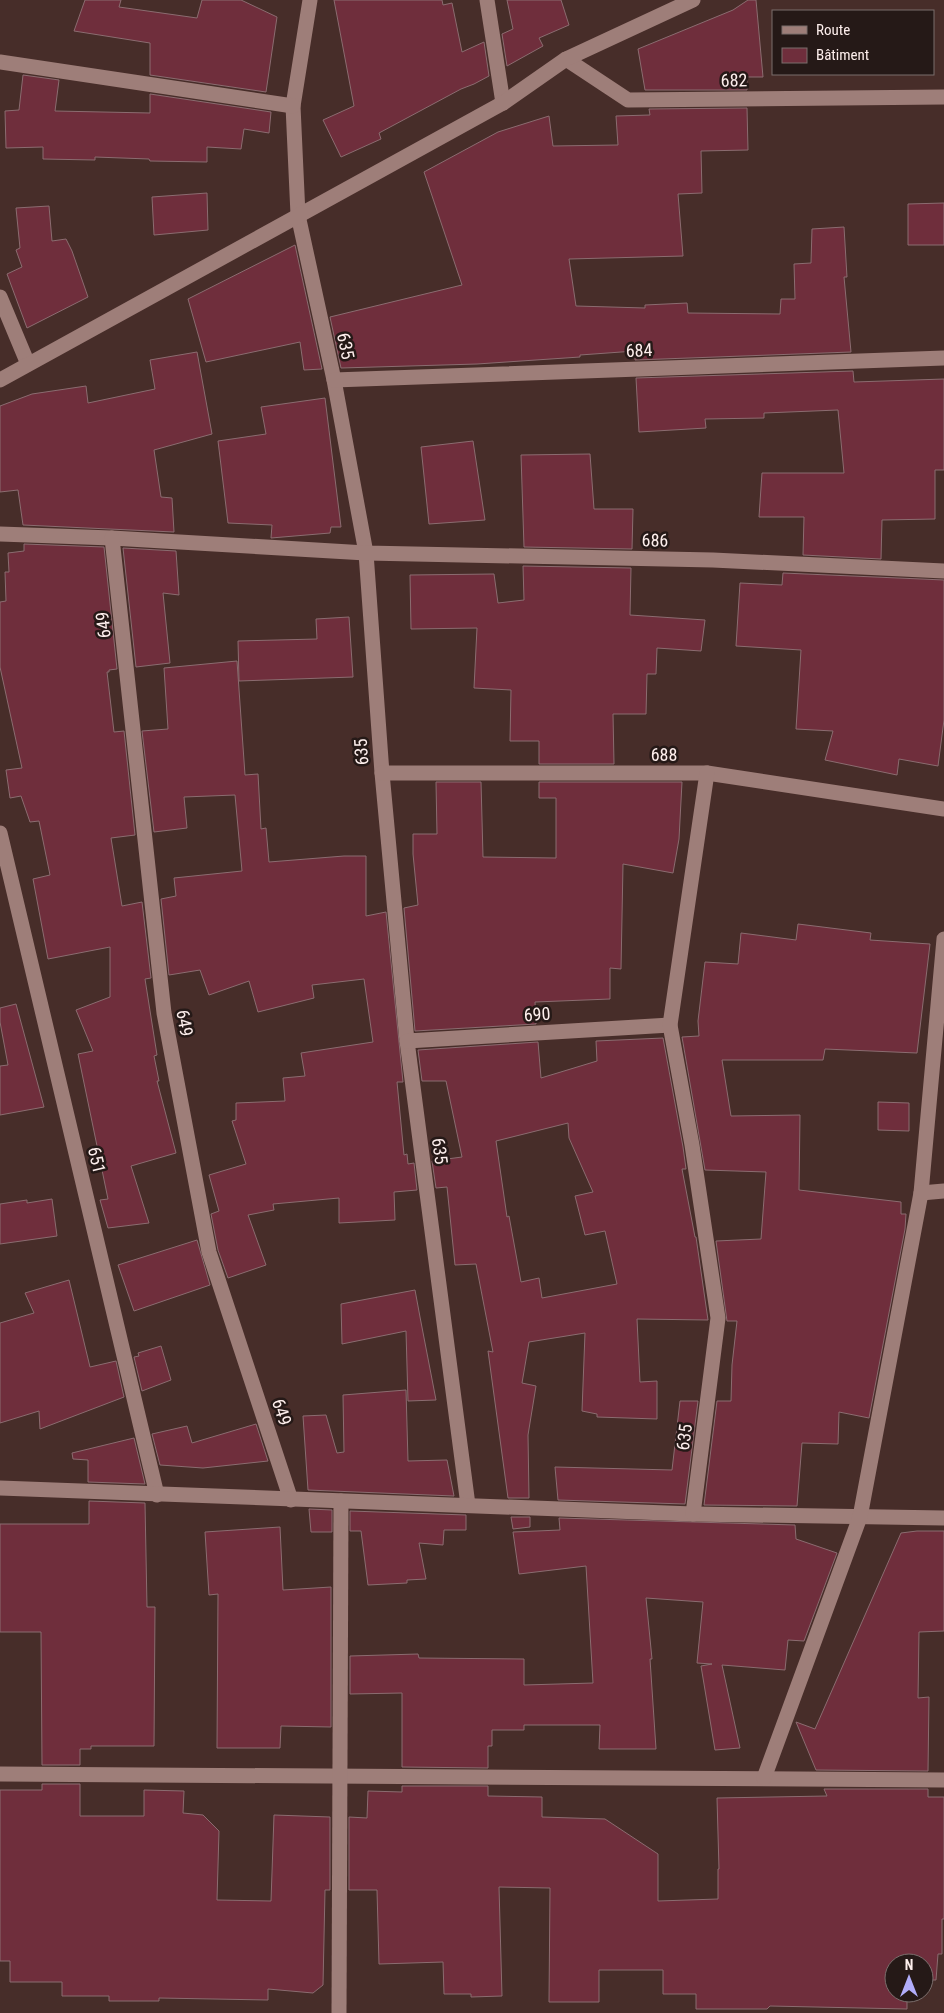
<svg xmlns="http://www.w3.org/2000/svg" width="944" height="2013" viewBox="0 0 944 2013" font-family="'Roboto Condensed',sans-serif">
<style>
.building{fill:#6f2e3c;stroke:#8b6c70;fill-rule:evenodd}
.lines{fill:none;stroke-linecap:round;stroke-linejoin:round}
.minor{stroke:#9e7e79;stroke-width:15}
.labels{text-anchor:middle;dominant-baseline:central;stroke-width:5;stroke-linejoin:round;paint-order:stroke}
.street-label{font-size:18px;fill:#fdeeec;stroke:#251917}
</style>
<rect width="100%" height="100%" fill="#472d29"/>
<g class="building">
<path d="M 85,0 L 121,0 L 119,7 L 197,18 L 202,0 L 241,0 L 277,17 L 266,92 L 150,75 L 150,43 L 74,31 Z"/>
<path d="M 334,0 L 442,0 L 443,5 L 452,3 L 462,52 L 484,42 L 489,76 L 474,84 L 461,89 L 379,133 L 381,139 L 341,157 L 323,120 L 354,106 Z"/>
<path d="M 507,0 L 561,0 L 569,25 L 539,38 L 543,46 L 507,66 L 502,34 L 513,29 Z"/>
<path d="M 748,0 L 756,0 L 763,77 L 747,77 L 747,90 L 645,90 L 638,49 L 733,10 Z"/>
<path d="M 23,75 L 59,80 L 55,111 L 150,113 L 150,94 L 271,112 L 269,133 L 244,129 L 241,149 L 207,147 L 207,162 L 150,161 L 149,159 L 95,157 L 95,160 L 43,159 L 43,147 L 6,148 L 5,111 L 19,110 Z"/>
<path d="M 747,108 L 748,150 L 701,151 L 702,193 L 678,194 L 683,256 L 569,259 L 576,306 L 645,308 L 645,305 L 687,303 L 688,313 L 780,314 L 781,299 L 795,299 L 794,264 L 811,263 L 812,229 L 844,227 L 847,277 L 844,277 L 851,352 L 635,360 L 635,351 L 580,355 L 580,357 L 477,364 L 341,368 L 330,317 L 462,285 L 424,172 L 498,132 L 549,116 L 553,146 L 618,145 L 616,116 L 650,115 L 649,109 Z"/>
<path d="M 207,193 L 208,230 L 154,235 L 152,197 Z"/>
<path d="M 944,203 L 944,245 L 908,245 L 908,204 Z"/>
<path d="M 49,206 L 52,241 L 66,239 L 72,251 L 88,297 L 27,328 L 7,274 L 22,267 L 16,250 L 20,248 L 16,208 Z"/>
<path d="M 295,245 L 322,369 L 304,370 L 300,342 L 206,362 L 188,299 Z"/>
<path d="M 197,352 L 212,434 L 154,450 L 161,497 L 172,498 L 174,532 L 23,525 L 18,490 L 0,492 L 0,406 L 32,394 L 86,386 L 88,403 L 155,389 L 150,360 Z"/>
<path d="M 853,371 L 854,382 L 944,379 L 944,470 L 935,470 L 935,519 L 882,520 L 881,559 L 803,555 L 804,517 L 759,517 L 762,473 L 844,473 L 838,410 L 764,413 L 764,418 L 705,419 L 706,428 L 639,432 L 636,378 Z"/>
<path d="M 325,398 L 341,527 L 331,527 L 330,533 L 271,538 L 272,525 L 228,523 L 218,441 L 266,434 L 261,407 Z"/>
<path d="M 473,441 L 485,520 L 429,524 L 421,447 Z"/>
<path d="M 590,454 L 594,509 L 633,509 L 632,549 L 524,547 L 521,455 Z"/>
<path d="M 24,544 L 104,547 L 117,669 L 109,670 L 109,672 L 107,672 L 114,732 L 124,731 L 135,835 L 111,838 L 122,906 L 142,902 L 151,978 L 145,979 L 157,1055 L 154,1056 L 159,1081 L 157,1081 L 176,1153 L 131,1166 L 149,1223 L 108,1228 L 100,1200 L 108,1199 L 78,1054 L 93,1051 L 76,1010 L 110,997 L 110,947 L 48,959 L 33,879 L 50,875 L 39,821 L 30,822 L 21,796 L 10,798 L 6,770 L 22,768 L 0,667 L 0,602 L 6,601 L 5,572 L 9,572 L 8,553 L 24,551 Z"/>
<path d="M 123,548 L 176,551 L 179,595 L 163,593 L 170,663 L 136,667 Z"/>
<path d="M 523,566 L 631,568 L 630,615 L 705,620 L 701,651 L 657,648 L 656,674 L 647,674 L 646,714 L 613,714 L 614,764 L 539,764 L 539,741 L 510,741 L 511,690 L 474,688 L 477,628 L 411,629 L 410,575 L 494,574 L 498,603 L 524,600 Z"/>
<path d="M 783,573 L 944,580 L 944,720 L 938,766 L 899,759 L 897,775 L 825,760 L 833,731 L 796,729 L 801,650 L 736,646 L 740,583 L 782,585 Z"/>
<path d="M 349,617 L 353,677 L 239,681 L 238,641 L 317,639 L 316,619 Z"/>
<path d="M 237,661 L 245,775 L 258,774 L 261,829 L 266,828 L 269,862 L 344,856 L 366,856 L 366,916 L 386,912 L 403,1082 L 397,1082 L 404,1155 L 407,1154 L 408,1164 L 414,1163 L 417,1190 L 394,1192 L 395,1220 L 339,1223 L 339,1198 L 273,1204 L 274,1210 L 248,1215 L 266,1265 L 228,1278 L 218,1250 L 211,1214 L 219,1211 L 209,1175 L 246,1164 L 232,1121 L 236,1120 L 236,1103 L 285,1101 L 283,1078 L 305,1076 L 301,1053 L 373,1042 L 364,979 L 312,985 L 314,998 L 258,1012 L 249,981 L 209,995 L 200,970 L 169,975 L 161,899 L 176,896 L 174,878 L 242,871 L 235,795 L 184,797 L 187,828 L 154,832 L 142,731 L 168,729 L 164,668 Z"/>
<path d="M 436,782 L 481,782 L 483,857 L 556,858 L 556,798 L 539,798 L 539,782 L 682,782 L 679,839 L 673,873 L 623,864 L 621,969 L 610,968 L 610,999 L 535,1002 L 536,1024 L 415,1031 L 404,908 L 418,905 L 413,854 L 413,834 L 437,834 Z"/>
<path d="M 798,924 L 871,933 L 870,940 L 930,944 L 917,1053 L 825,1049 L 823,1060 L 722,1060 L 731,1116 L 800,1115 L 799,1190 L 901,1202 L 901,1214 L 906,1214 L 905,1229 L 869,1418 L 839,1412 L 838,1444 L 802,1443 L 797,1506 L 704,1505 L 717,1401 L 731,1401 L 732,1365 L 737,1321 L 727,1321 L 716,1241 L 761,1239 L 766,1172 L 705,1170 L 682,1037 L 699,1036 L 698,1021 L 705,962 L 738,964 L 741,933 L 796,940 Z"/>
<path d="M 16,1004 L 44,1107 L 0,1115 L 0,1066 L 8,1065 L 0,1022 L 0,1008 Z"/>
<path d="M 663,1038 L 683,1147 L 686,1169 L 682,1169 L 695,1237 L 696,1237 L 708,1320 L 637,1319 L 640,1382 L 657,1381 L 657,1419 L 597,1417 L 597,1414 L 582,1411 L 585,1333 L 529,1342 L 522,1383 L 536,1386 L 528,1435 L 529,1498 L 508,1498 L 488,1351 L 493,1352 L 476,1264 L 455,1265 L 447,1187 L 436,1188 L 432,1161 L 462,1157 L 446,1081 L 422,1081 L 418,1050 L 538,1042 L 541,1078 L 597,1061 L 596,1041 ZM 568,1123 L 569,1138 L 593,1192 L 575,1196 L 585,1235 L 605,1231 L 617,1284 L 542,1298 L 539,1278 L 521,1282 L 509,1216 L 507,1217 L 496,1141 Z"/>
<path d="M 878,1102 L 909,1103 L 909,1131 L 878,1130 Z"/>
<path d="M 52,1199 L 57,1236 L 0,1244 L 0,1204 L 27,1200 L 27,1203 Z"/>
<path d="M 197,1240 L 210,1285 L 134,1311 L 118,1265 Z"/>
<path d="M 69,1280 L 90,1367 L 116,1361 L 124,1397 L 40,1429 L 39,1411 L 0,1423 L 0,1323 L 34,1313 L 25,1293 Z"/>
<path d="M 415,1290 L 420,1317 L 436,1400 L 408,1401 L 406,1331 L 342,1344 L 341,1304 Z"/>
<path d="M 161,1346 L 171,1380 L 142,1391 L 134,1357 L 139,1356 L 138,1353 Z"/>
<path d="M 406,1390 L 408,1461 L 447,1460 L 454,1496 L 308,1490 L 303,1416 L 326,1415 L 337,1453 L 344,1452 L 343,1395 Z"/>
<path d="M 680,1401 L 698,1401 L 685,1504 L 558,1500 L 555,1467 L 672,1470 Z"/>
<path d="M 256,1424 L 268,1461 L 203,1468 L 160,1465 L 152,1434 L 187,1426 L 192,1443 Z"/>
<path d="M 134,1438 L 145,1484 L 88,1482 L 88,1460 L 73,1459 L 72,1453 Z"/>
<path d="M 89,1501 L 145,1503 L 147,1607 L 155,1607 L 154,1746 L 91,1746 L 91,1749 L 80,1749 L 80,1765 L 42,1765 L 41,1632 L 0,1632 L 0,1524 L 89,1524 Z"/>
<path d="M 309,1509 L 332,1510 L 332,1532 L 311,1532 Z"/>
<path d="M 350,1511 L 466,1515 L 466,1530 L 444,1530 L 443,1545 L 419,1543 L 426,1579 L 407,1580 L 407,1583 L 368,1585 L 361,1531 L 350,1531 Z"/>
<path d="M 511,1517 L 530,1517 L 530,1527 L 513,1529 Z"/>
<path d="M 559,1518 L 795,1525 L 796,1539 L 837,1553 L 804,1641 L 788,1640 L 785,1670 L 722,1665 L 740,1748 L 715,1750 L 701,1666 L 712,1664 L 697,1663 L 703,1602 L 646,1598 L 652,1659 L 650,1659 L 656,1749 L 599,1749 L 600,1725 L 524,1725 L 524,1730 L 492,1730 L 492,1746 L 488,1746 L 488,1768 L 402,1767 L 402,1693 L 350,1694 L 350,1656 L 418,1654 L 419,1658 L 524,1659 L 524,1685 L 593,1683 L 586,1566 L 519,1574 L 513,1532 L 560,1530 Z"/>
<path d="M 280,1527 L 283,1590 L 331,1587 L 331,1727 L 281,1726 L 280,1748 L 217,1748 L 218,1594 L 209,1595 L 205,1532 Z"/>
<path d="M 917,1531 L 944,1531 L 944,1631 L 919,1632 L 918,1698 L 929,1697 L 928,1771 L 816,1770 L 796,1722 L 815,1729 L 901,1533 Z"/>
<path d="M 42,1784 L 80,1784 L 80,1816 L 144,1816 L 144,1790 L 184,1791 L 183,1813 L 203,1815 L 219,1831 L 217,1900 L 271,1901 L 274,1815 L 330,1817 L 330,1890 L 325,1890 L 323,1985 L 313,1993 L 268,1989 L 268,2000 L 159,1998 L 159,2001 L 109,2001 L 109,1996 L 62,1996 L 62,1982 L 10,1982 L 10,1961 L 0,1961 L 0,1790 L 42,1790 Z"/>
<path d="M 402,1786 L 488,1786 L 488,1796 L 542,1797 L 542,1817 L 605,1819 L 658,1854 L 658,1901 L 718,1899 L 718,1869 L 719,1869 L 717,1798 L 827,1796 L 824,1789 L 928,1789 L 928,1797 L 944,1797 L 944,1919 L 942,1919 L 942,1954 L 938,1954 L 936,1980 L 924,1980 L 924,1963 L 894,1963 L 894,1993 L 907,1993 L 907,2009 L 770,2006 L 767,2009 L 696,2009 L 696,1994 L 663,1994 L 663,1970 L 599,1970 L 599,2002 L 549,2002 L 550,1888 L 499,1887 L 502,1996 L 471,1997 L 471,1994 L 444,1994 L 443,1962 L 379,1964 L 377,1890 L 349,1890 L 349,1817 L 367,1818 L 368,1791 L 402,1792 Z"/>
</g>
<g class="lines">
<g class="minor">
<path d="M 310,0 L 293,106 L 298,215 L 334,380 L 366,553 L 382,773 L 407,1041 L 468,1505"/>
<path d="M 487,0 L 503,103"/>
<path d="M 566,59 L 628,100 L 944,97"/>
<path d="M 0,62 L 293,106"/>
<path d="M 0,297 L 28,364"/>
<path d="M 0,380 L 503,103 L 566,59 L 693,0"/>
<path d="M 334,380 L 944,358"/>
<path d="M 0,534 L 112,538 L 366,553 L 713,560 L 944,571"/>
<path d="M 112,538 L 164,1013 L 209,1252 L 291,1500"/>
<path d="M 382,773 L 707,773 L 944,809"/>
<path d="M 0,833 L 157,1495"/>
<path d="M 407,1041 L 670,1025"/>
<path d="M 921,1193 L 944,939"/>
<path d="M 0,1488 L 693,1514 L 944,1518"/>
<path d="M 693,1514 L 718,1318 L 692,1145 L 670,1025 L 707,773"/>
<path d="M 0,1774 L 944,1780"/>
<path d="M 764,1778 L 860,1517 L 921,1193 L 944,1191"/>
<path d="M 339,2013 L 341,1501"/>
</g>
</g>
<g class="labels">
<g class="street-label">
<text transform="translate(734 80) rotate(-1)">682</text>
<text transform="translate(346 346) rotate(78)">635</text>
<text transform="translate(639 350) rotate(-2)">684</text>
<text transform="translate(655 540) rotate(1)">686</text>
<text transform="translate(103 625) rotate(-96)">649</text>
<text transform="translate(361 752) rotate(-94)">635</text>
<text x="664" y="754">688</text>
<text transform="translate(537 1014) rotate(-4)">690</text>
<text transform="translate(185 1023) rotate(80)">649</text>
<text transform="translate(440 1151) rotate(82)">635</text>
<text transform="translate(97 1160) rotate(77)">651</text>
<text transform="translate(282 1412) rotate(72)">649</text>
<text transform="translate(684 1437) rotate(-83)">635</text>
</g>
</g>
<rect x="772" y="10" width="162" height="65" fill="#251917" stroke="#7b6e6c"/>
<rect x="782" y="26" width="25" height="8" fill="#9e7e79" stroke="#7b6e6c"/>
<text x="816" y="35" font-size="15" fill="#fdeeec">Route</text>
<rect x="782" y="48" width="25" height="15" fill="#6f2e3c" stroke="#7b6e6c"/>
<text x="816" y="60" font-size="15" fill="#fdeeec">Bâtiment</text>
<g transform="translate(909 1978)"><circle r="24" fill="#251917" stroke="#7b6e6c"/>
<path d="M0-4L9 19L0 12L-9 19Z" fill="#b1adfa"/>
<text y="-8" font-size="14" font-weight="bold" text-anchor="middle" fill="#fdeeec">N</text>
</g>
</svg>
